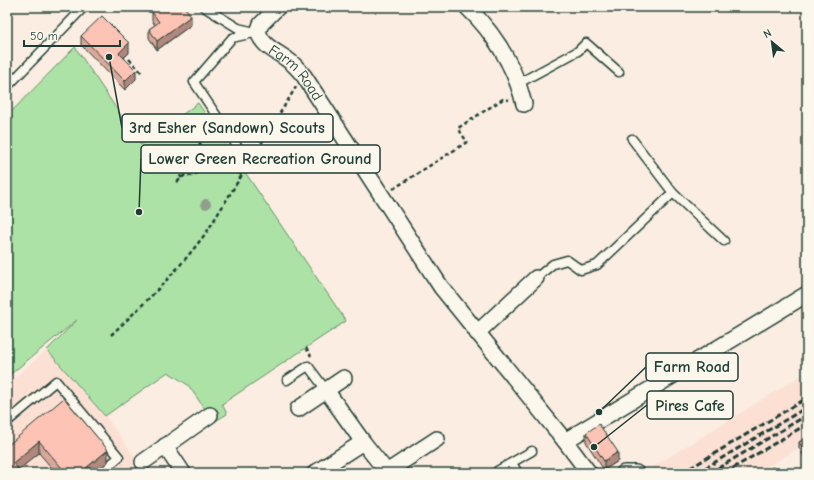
<svg xmlns="http://www.w3.org/2000/svg" width="814" height="480" viewBox="0 0 814 480" font-family="'Comic Neue',sans-serif">
<style>
.built{fill:#fce0d4}
.green{fill:#ace2a5;stroke:#66906c}
.lines{fill:none;stroke-linecap:round;stroke-linejoin:round}
.lane-casing{stroke:#1f3d34;stroke-width:11}
.street-casing{stroke:#1f3d34;stroke-width:18}
.path{stroke:#1f3d34;stroke-width:2.5;stroke-dasharray:4 3;stroke-linecap:butt}
.lane{stroke:#fbf7ec;stroke-width:8}
.street{stroke:#fbf7ec;stroke-width:15}
.rail{stroke:#1f3d34;stroke-width:3;stroke-dasharray:6 3;stroke-linecap:butt}
.tree{fill:#919e8e}
.wall{fill:#daa89b;stroke:#1f3d34}
.shaded-wall{fill:#b1887e;stroke:#1f3d34}
.building{fill:#fdc3b4;stroke:#1f3d34}
.labels{text-anchor:middle;dominant-baseline:central;stroke-width:3;stroke-linejoin:round;paint-order:stroke}
.street-label{font-size:15px;fill:#1f3d34;stroke:#fbf7ec}
.leader{fill:none;stroke:#1f3d34;stroke-width:1.5}
.callout-dot{fill:#1f3d34;stroke:#fbf7ec;stroke-width:1.5}
.callout{fill:#fbf7ec;stroke:#1f3d34;stroke-width:1.5}
.callout-label{font-size:16px;text-anchor:middle;font-weight:bold;fill:#1f3d34}
</style>
<rect width="100%" height="100%" fill="#fbede1"/>
<filter id="ink" filterUnits="userSpaceOnUse"><feTurbulence type="fractalNoise" baseFrequency=".025" numOctaves="2"/><feDisplacementMap in="SourceGraphic" scale="8" xChannelSelector="R" yChannelSelector="G"/><feConvolveMatrix kernelMatrix="1 2 1 2 8 2 1 2 1" color-interpolation-filters="sRGB"/></filter>
<g filter="url(#ink)">
<g class="built">
<path d="M 47,350 L 105,416 L 138,461 L 125,473 L 7,473 L 7,384 Z"/>
<path d="M 807,372 L 807,443 L 757,473 L 643,473 Z"/>
</g>
<path class="green" d="M 75,47 L 141,145 L 198,103 L 346,321 L 222,404 L 227,414 L 214,422 L 188,385 L 168,372 L 105,416 L 47,350 L 77,320 L 7,377 L 7,116 Z"/>
<g class="lines">
<g class="lane-casing">
<g id="lane">
<path d="M 204,7 L 238,28 L 255,32"/>
<path d="M 519,83 L 578,51 L 586,43 L 619,72"/>
<path d="M 7,87 L 84,7"/>
<path d="M 632,139 L 673,193 L 724,241"/>
<path d="M 239,149 L 194,82 L 232,38 L 258,32"/>
<path d="M 536,278 L 553,264 L 567,260 L 581,270 L 597,265 L 673,193"/>
<path d="M 287,380 L 308,366 L 326,390"/>
<path d="M 7,422 L 56,381 L 119,457 L 100,473"/>
<path d="M 512,463 L 518,473"/>
<path d="M 497,471 L 532,451"/>
</g>
</g>
<g class="street-casing">
<g id="street">
<path id="s1" d="M 278,7 L 261,24 L 258,32 C 263,47 276,51 288,60 C 294,64 299,70 304,76 L 441,287 L 565,441 L 589,473"/>
<path d="M 467,7 C 495,34 515,67 524,104"/>
<path d="M 477,333 L 536,278"/>
<path d="M 326,390 L 363,442 L 387,472"/>
<path d="M 298,409 L 344,378"/>
<path d="M 565,441 L 807,294"/>
<path d="M 165,446 L 183,473"/>
<path d="M 143,462 L 210,415"/>
<path d="M 315,473 L 363,442"/>
<path d="M 385,473 L 437,439"/>
<path d="M 624,473 L 636,473"/>
</g>
</g>
<g class="path">
<path d="M 129,59 L 143,74"/>
<path d="M 169,152 L 167,160 L 182,178"/>
<path d="M 213,161 L 229,166 L 242,175"/>
<path d="M 177,182 L 185,175 L 193,176 L 213,161 L 195,137 L 195,132"/>
<path d="M 393,189 L 467,142 L 458,128 L 503,99 L 509,100"/>
<path d="M 111,335 C 146,302 180,269 208,230 L 296,87"/>
<path d="M 306,348 L 311,356"/>
</g>
<use href="#lane" class="lane"/>
<use href="#street" class="street"/>
<g class="rail">
<path d="M 682,473 L 807,398"/>
<path d="M 697,473 L 807,407"/>
<path d="M 710,473 L 807,415"/>
<path d="M 725,473 L 807,424"/>
</g>
</g>
<circle class="tree" cx="206" cy="204" r="5"/>
<g class="wall">
<path d="M 152,12 L 191,25 L 157,50 L 149,38 L 149,29 L 155,25 L 152,21 Z"/>
<path d="M 81,36 L 129,53 L 124,57 L 136,79 L 125,90 L 81,45 Z"/>
<path d="M 64,398 L 108,462 L 94,473 L 56,473 L 39,453 L 18,470 L 7,473 Z"/>
<path d="M 586,433 L 618,461 L 604,470 L 586,442 Z"/>
<path d="M 807,438 L 807,461 L 799,448 L 799,442 Z"/>
</g>
<g class="shaded-wall">
<path d="M 191,16 L 191,25 L 157,50 L 157,41 Z"/>
<path d="M 129,43 L 129,53 L 119,62 L 119,53 Z"/>
<path d="M 136,70 L 136,79 L 125,90 L 125,81 Z"/>
<path d="M 39,441 L 39,453 L 15,473 L 13,463 Z"/>
<path d="M 108,450 L 108,462 L 94,473 L 80,473 Z"/>
<path d="M 618,452 L 618,461 L 604,470 L 604,461 Z"/>
</g>
<g class="building">
<path d="M 159,7 L 176,7 L 177,8 L 178,7 L 185,7 L 191,16 L 157,41 L 149,29 L 159,22 L 152,12 Z"/>
<path d="M 102,16 L 129,43 L 119,53 L 136,70 L 125,81 L 81,36 Z"/>
<path d="M 64,398 L 108,450 L 80,473 L 66,473 L 39,441 L 13,463 L 21,473 L 7,473 L 7,446 Z"/>
<path d="M 599,424 L 618,452 L 604,461 L 586,433 Z"/>
<path d="M 807,438 L 807,455 L 799,442 Z"/>
<path d="M 773,467 L 777,473 L 763,473 Z"/>
</g>
</g>
<g class="labels">
<g class="street-label">
<text stroke="none"><textPath href="#s1" startOffset="89">Farm Road</textPath></text>
</g>
</g>
<path class="leader" d="M109 57L122 128M139 212L141 159M599 412L646 367M594 447L647 405"/>
<g class="callout-dot">
<circle cx="109" cy="57" r="4"/>
<circle cx="139" cy="212" r="4"/>
<circle cx="599" cy="412" r="4"/>
<circle cx="594" cy="447" r="4"/>
</g>
<g class="callout">
<rect x="122" y="114" width="211" height="28" rx="4"/>
<rect x="141" y="145" width="239" height="28" rx="4"/>
<rect x="646" y="353" width="92" height="28" rx="4"/>
<rect x="647" y="391" width="86" height="28" rx="4"/>
</g>
<g class="callout-label">
<text x="227" y="133">3rd Esher (Sandown) Scouts</text>
<text x="260" y="164">Lower Green Recreation Ground</text>
<text x="692" y="372">Farm Road</text>
<text x="690" y="411">Pires Cafe</text>
</g>
<rect width="814" height="480" fill="none" stroke="#fbf7ec" stroke-width="24"/>
<rect x="12" y="12" width="790" height="456" fill="none" stroke="#1f3d34" stroke-width="1.5" filter="url(#ink)"/>
<g transform="translate(772 42) rotate(331)" stroke="#fbf7ec" stroke-width="3" paint-order="stroke">
<path d="M0-3L7 15L0 10L-7 15Z" fill="#1f3d34"/>
<text y="-6" font-size="11" font-weight="bold" text-anchor="middle" fill="#1f3d34">N</text>
</g>
<path d="M24 40v6h96v-6" fill="none" stroke="#1f3d34" stroke-width="2"/>
<text x="30" y="40" font-size="12" fill="#1f3d34" stroke="#fbf7ec" stroke-width="3" paint-order="stroke">50 m</text>
</svg>
